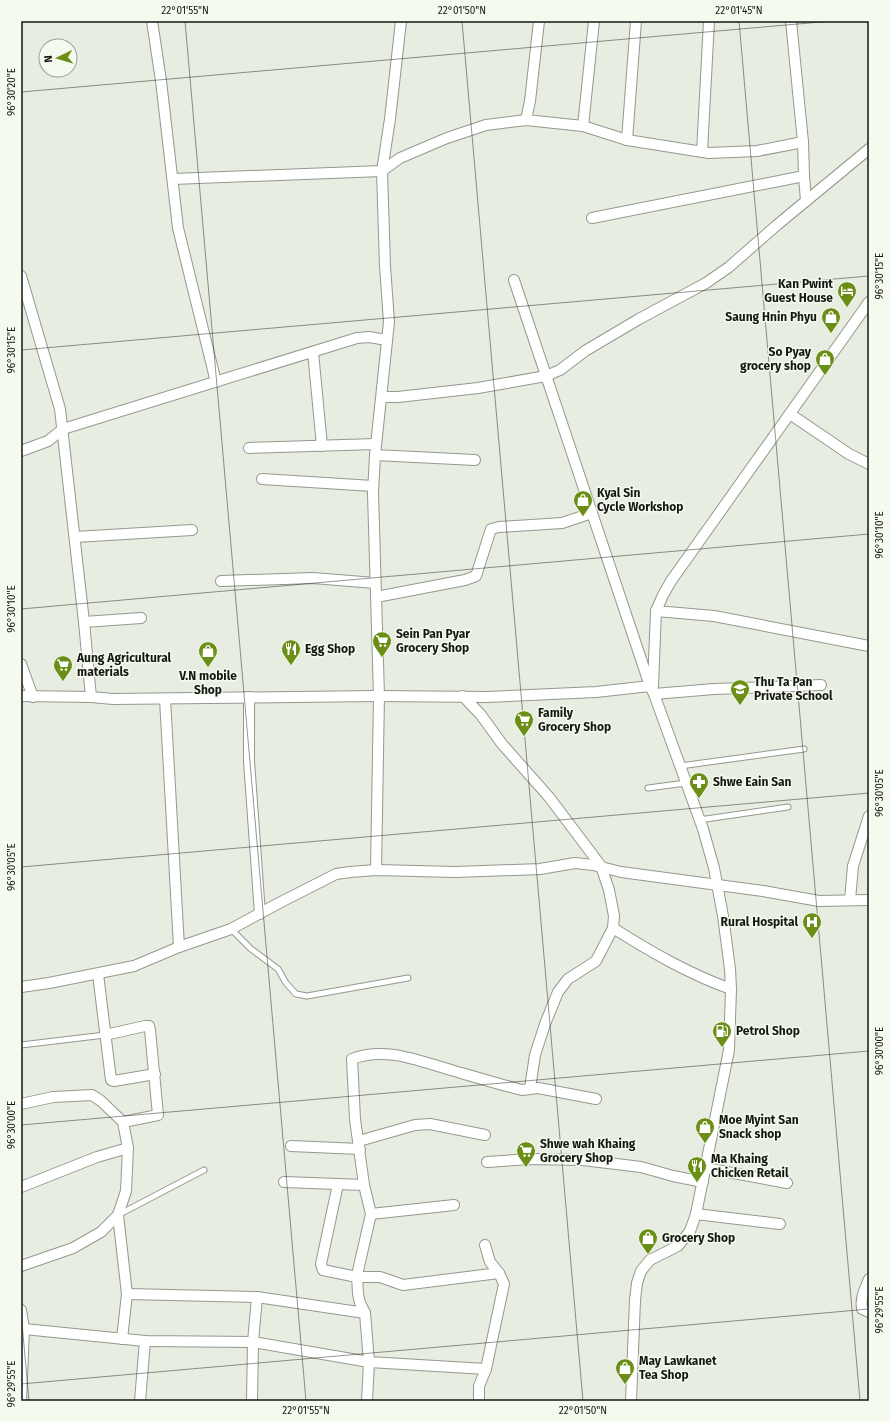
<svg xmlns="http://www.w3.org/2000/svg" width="890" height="1422" viewBox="0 0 890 1422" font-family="'Fira Sans',sans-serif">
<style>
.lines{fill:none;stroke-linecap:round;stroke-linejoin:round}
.lane-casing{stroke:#94998e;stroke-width:7}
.street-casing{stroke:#94998e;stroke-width:12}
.lane{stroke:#fff;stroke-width:5}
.street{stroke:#fff;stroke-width:10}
.ticks{fill:none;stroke:#151713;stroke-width:1;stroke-opacity:0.45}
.labels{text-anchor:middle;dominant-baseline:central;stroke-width:3;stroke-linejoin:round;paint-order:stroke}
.poi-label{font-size:12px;font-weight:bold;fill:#151713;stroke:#f5faee;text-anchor:start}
.neatline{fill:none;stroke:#151713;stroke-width:1.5}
.ticks-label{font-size:10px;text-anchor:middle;fill:#151713}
</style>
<rect width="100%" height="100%" fill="#e7ede0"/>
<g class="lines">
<g class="lane-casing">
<g id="lane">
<path d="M 680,766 L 804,749"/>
<path d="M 648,788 L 686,783"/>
<path d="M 699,820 L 788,807"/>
<path d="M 231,929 L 251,949 L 278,969 L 286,983 L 296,994 L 307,996 L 408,978"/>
<path d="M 21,1045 L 105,1035"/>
<path d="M 118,1215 L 204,1170"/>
</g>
</g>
<g class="street-casing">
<g id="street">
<path d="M 152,21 L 161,81 L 178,228 L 216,382"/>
<path d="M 791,21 L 803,142 L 804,176 L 806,201"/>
<path d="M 526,120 L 530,101 L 539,21"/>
<path d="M 583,126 L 594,21"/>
<path d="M 627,140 L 636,21"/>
<path d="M 702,152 L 709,21"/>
<path d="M 173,179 L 382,171 L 400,158 L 447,138 L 486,125 L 526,120 L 583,126 L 627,140 L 709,153 L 757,151 L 803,142"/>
<path d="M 592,218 L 804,176"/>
<path d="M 21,276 L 60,409 L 84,622 L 91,697"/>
<path d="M 514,280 L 650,686 L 654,694 L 703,829 L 714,868 L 723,916 L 730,969 L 731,989 L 729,1050 L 696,1214 L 690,1231 L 678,1246 L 650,1260 L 641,1271 L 637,1283 L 635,1300 L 631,1401"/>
<path d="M 313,352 L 322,446"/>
<path d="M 382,397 L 398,397 L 478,388 L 546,376 L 560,370 L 585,351 L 639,319 L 706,283 L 729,267 L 777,225 L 869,149"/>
<path d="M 790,414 L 849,454 L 869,464"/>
<path d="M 249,448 L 376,444"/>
<path d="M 21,451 L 48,441 L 63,429 L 357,338 L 369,337 L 387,340"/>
<path d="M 375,455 L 475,460"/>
<path d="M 262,479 L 373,486"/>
<path d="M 75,537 L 192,530"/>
<path d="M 221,581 L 313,578 L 375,583"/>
<path d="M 376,597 L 465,580 L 476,576 L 491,529 L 499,527 L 562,523 L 592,513"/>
<path d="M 656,611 L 714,616 L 869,646"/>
<path d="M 84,622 L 141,618"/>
<path d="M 21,664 L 33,697"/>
<path d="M 653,686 L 656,611 L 663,595 L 671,581 L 869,302"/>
<path d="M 654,694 L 714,689 L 821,685"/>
<path d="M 21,696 L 91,697 L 113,699 L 377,696 L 487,697 L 596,692 L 650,686"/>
<path d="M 463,696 L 481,715 L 502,744 L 549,797 L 601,866 L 609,890 L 614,916 L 613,928 L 596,961 L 568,979 L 558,992 L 545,1024 L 535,1055 L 530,1088"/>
<path d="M 249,697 L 249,761 L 260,914"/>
<path d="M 165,699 L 179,947"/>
<path d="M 376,870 L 379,696 L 373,493 L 375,455 L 389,322 L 385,266 L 382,171 L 390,119 L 401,21"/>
<path d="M 850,900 L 853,866 L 869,816"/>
<path d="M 613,928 C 651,952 689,974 731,989"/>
<path d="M 98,974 L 111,1080 L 114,1081 L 155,1074"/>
<path d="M 21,987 L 49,983 L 134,966 L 179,947 L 231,929 L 279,903 L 336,874 L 350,872 L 376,870 L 455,872 L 540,869 L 575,863 L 593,865 L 621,872 L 763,891 L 819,901 L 869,900"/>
<path d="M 105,1035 L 145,1026 L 149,1026 L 150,1030 L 158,1115 L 123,1122"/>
<path d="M 21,1104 L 53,1097 L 92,1095 L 101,1101 L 123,1122 L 128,1148 L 126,1191 L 118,1215 L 101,1232 L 73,1248 L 21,1266"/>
<path d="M 359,1141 L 415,1125 L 430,1124 L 485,1135"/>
<path d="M 291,1146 L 360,1149"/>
<path d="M 487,1162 L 530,1159 L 583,1160 L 641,1167 L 673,1176 L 703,1182"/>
<path d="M 706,1168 L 787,1183"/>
<path d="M 284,1182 L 364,1185"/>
<path d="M 338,1184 L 321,1264 L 323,1270 L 357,1277 L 380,1277 L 403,1285 L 499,1273"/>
<path d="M 21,1187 L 97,1157 L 128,1148"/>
<path d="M 371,1214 L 454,1205"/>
<path d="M 696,1214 L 780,1224"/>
<path d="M 118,1215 L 127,1294 L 122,1339"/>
<path d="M 869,1279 C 865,1289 860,1298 862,1309 L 869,1312"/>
<path d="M 127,1294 L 257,1297 L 365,1313"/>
<path d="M 21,1310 L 24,1329 L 21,1401"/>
<path d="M 24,1329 L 145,1341 L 253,1342 L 369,1362 L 367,1401"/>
<path d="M 486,1369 L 369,1362 L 365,1313 L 360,1303 L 358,1294 L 357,1275 L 371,1214 L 364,1185 L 355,1119 L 352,1059 C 385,1046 419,1061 451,1070 C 475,1077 498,1084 522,1090 L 538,1088 L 596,1099"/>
<path d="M 140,1401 L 145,1341"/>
<path d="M 252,1401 L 253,1342 L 257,1297"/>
<path d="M 479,1401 L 479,1386 L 486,1369 L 504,1284 L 499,1273 L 490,1262 L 485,1245"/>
</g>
</g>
<use href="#lane" class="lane"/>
<use href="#street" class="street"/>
</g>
<path class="ticks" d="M 185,21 L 306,1401M 462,21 L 583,1401M 739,21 L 860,1401M 21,92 L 832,21M 21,350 L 869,276M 21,609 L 869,534M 21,867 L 869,793M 21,1125 L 869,1051M 21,1312 L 29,1401M 21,1384 L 869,1309"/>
<defs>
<g id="hotel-pin" transform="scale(1)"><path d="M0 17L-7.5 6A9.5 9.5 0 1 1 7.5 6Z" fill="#6b8e17" stroke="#f5faee"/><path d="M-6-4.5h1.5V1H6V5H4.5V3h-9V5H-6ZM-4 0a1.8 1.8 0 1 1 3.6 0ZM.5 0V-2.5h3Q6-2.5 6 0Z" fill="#fff"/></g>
<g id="shop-pin" transform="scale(1)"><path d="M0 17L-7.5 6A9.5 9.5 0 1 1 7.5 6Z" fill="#6b8e17" stroke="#f5faee"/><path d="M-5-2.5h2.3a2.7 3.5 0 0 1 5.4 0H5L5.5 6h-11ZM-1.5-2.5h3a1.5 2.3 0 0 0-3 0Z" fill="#fff"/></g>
<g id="supermarket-pin" transform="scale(1)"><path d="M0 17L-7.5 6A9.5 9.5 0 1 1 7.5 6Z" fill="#6b8e17" stroke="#f5faee"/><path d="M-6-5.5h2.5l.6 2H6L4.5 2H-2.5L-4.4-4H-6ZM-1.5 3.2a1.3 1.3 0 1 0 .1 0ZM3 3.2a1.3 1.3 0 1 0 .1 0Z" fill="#fff"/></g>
<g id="restaurant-pin" transform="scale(1)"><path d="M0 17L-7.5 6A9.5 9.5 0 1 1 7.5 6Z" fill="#6b8e17" stroke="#f5faee"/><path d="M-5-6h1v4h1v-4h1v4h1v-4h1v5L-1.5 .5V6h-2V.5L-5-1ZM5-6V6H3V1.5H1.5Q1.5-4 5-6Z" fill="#fff"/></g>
<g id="school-pin" transform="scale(1)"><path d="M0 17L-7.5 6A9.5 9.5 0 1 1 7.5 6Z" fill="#6b8e17" stroke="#f5faee"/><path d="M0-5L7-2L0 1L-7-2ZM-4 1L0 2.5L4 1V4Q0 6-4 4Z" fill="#fff"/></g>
<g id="pharmacy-pin" transform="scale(1)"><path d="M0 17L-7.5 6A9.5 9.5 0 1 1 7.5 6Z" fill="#6b8e17" stroke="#f5faee"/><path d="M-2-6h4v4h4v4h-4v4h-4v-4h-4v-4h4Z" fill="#fff"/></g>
<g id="hospital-pin" transform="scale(1)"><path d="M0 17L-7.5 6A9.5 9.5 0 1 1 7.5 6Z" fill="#6b8e17" stroke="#f5faee"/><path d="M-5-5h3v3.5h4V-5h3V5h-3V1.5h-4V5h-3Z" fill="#fff"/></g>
<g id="fuel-pin" transform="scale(1)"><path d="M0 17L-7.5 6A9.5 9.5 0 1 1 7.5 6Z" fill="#6b8e17" stroke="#f5faee"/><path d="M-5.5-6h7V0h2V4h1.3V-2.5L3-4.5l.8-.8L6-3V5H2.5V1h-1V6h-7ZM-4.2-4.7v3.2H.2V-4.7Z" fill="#fff"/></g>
</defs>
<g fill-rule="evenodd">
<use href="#hotel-pin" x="847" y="291"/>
<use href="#shop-pin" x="831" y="317"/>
<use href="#shop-pin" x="825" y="359"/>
<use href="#shop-pin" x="583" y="500"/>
<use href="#supermarket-pin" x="382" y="641"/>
<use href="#restaurant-pin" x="291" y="649"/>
<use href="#shop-pin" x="208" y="651"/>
<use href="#supermarket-pin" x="63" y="665"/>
<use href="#school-pin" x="740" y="689"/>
<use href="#supermarket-pin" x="524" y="720"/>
<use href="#pharmacy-pin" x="699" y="782"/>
<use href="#hospital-pin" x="812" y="922"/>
<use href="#fuel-pin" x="722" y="1031"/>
<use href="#shop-pin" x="705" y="1127"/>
<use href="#supermarket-pin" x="526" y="1151"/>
<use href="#restaurant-pin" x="697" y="1166"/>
<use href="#shop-pin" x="648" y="1238"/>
<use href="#shop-pin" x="625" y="1368"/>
</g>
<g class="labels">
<g class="poi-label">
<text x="833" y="284" text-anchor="end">Kan Pwint<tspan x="833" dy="14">Guest House</tspan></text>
<text x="817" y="317" text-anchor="end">Saung Hnin Phyu</text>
<text x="811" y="352" text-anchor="end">So Pyay<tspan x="811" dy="14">grocery shop</tspan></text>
<text x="597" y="493">Kyal Sin<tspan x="597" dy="14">Cycle Workshop</tspan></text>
<text x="396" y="634">Sein Pan Pyar<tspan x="396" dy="14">Grocery Shop</tspan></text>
<text x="305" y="649">Egg Shop</text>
<text x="77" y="658">Aung Agricultural<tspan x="77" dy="14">materials</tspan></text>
<text x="208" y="676" text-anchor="middle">V.N mobile<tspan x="208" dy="14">Shop</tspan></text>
<text x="754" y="682">Thu Ta Pan<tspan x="754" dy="14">Private School</tspan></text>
<text x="538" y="713">Family<tspan x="538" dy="14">Grocery Shop</tspan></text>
<text x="713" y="782">Shwe Eain San</text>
<text x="798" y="922" text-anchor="end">Rural Hospital</text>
<text x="736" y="1031">Petrol Shop</text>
<text x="719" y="1120">Moe Myint San<tspan x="719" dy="14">Snack shop</tspan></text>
<text x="540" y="1144">Shwe wah Khaing<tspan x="540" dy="14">Grocery Shop</tspan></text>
<text x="711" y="1159">Ma Khaing<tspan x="711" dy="14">Chicken Retail</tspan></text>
<text x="662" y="1238">Grocery Shop</text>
<text x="639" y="1361">May Lawkanet<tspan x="639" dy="14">Tea Shop</tspan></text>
</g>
</g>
<rect width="890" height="1422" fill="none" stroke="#f5faee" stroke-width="44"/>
<g transform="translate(58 58) rotate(265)"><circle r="19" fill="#f5faee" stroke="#9b9f96"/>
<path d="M0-3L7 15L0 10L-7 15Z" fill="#6b8e17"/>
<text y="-6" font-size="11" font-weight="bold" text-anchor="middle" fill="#151713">N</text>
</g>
<rect x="22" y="22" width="846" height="1378" class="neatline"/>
<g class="ticks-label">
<text x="185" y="14">22°01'55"N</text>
<text x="462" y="14">22°01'50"N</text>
<text x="739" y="14">22°01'45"N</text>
<text transform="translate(11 92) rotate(-90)" y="4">96°30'20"E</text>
<text transform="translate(879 276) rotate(-90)" y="4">96°30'15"E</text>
<text transform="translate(11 350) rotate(-90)" y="4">96°30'15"E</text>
<text transform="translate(879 535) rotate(-90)" y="4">96°30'10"E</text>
<text transform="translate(11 609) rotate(-90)" y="4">96°30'10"E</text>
<text transform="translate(879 793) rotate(-90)" y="4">96°30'05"E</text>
<text transform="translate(11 867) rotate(-90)" y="4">96°30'05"E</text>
<text transform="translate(879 1051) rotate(-90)" y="4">96°30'00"E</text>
<text transform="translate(11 1125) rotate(-90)" y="4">96°30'00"E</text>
<text transform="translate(879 1310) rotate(-90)" y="4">96°29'55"E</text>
<text transform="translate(11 1384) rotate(-90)" y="4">96°29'55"E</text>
<text x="306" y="1414">22°01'55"N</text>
<text x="583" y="1414">22°01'50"N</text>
</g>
</svg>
